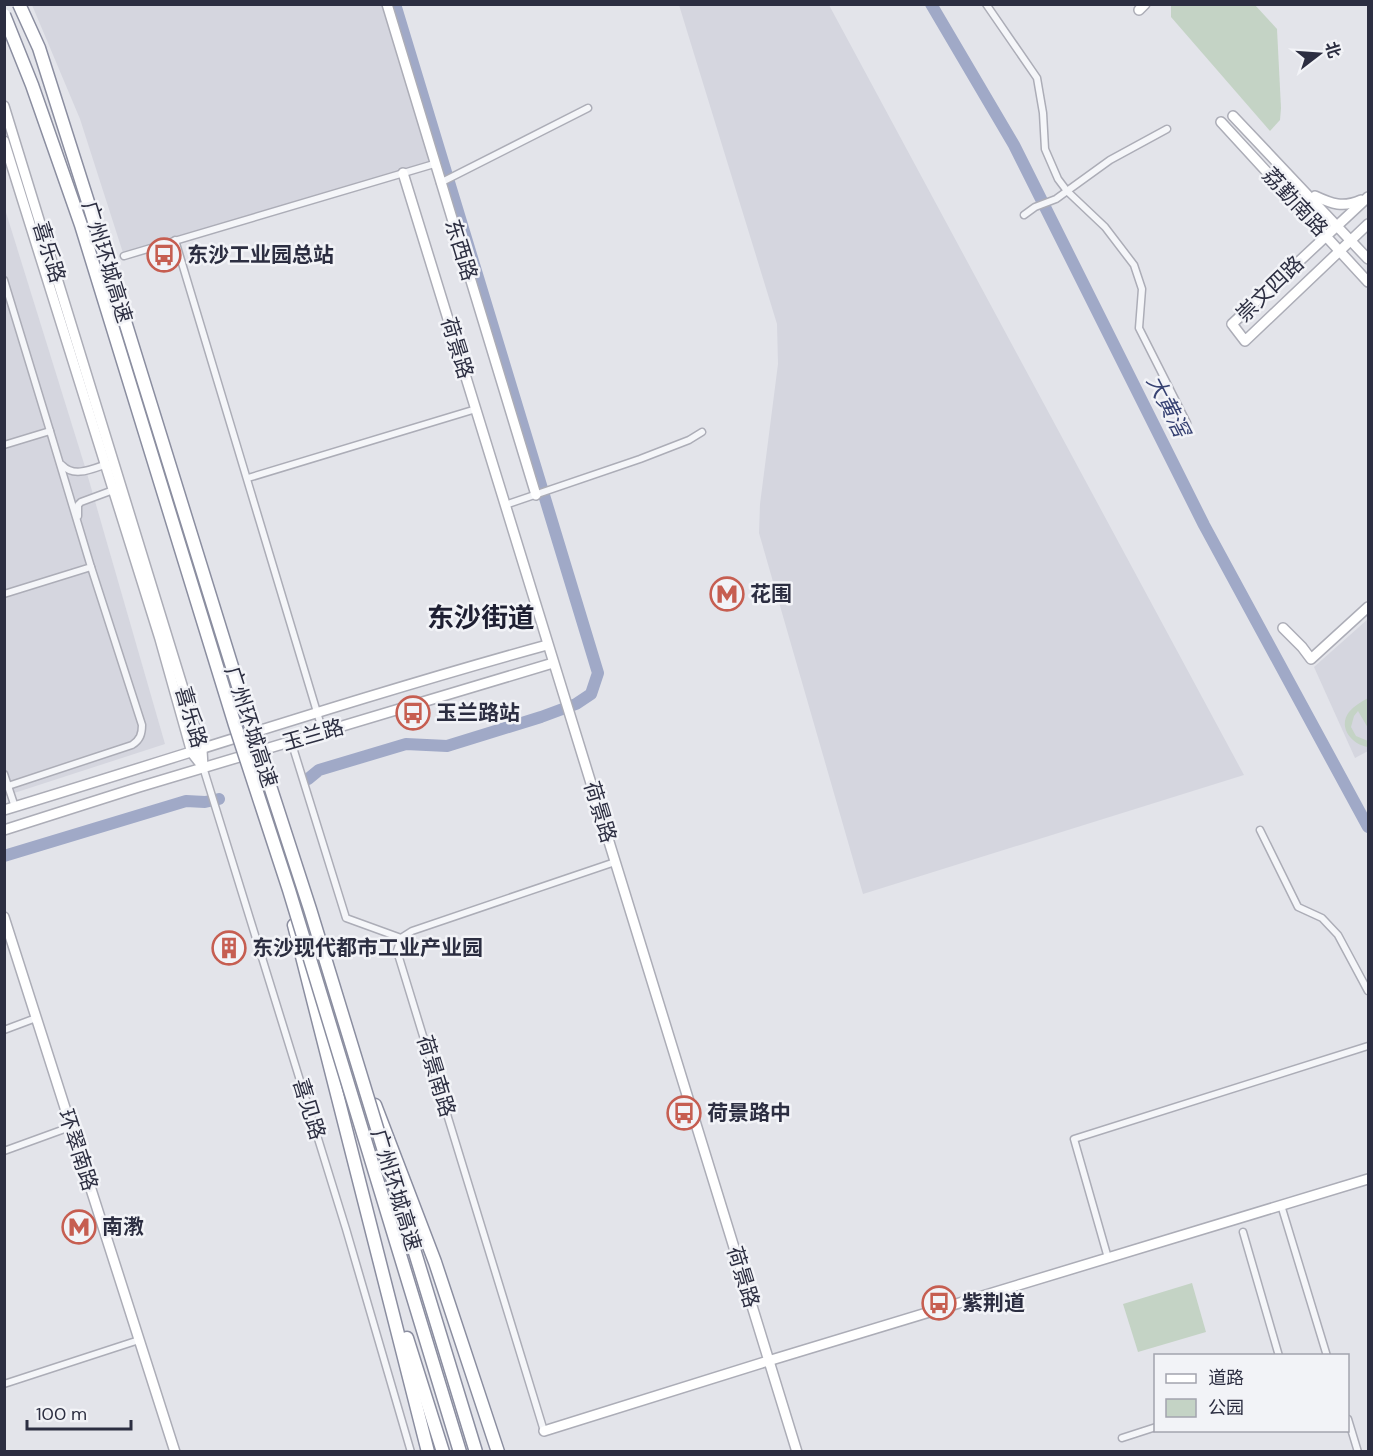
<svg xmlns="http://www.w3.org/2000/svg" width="1373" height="1456" viewBox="0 0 1373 1456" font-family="'DM Sans','Noto Sans SC',sans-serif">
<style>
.built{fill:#d5d6df}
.green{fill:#c4d3c5}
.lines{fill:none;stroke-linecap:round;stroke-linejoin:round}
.river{stroke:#a0a9c7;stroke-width:12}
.street-casing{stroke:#acadb7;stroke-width:9}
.secondary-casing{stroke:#acadb7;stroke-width:12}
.highway-casing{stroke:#8b8ea0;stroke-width:15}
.street{stroke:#f5f6f9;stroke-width:6}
.secondary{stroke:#fff;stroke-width:9}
.highway{stroke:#fff;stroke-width:12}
.highway-bridge-casing{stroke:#8b8ea0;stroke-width:15;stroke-linecap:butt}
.highway-bridge{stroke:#fff;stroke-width:12}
.labels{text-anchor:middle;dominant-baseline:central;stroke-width:5;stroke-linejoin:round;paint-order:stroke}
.street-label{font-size:21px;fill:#2c2e41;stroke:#f2f3f7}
.poi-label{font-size:21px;font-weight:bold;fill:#2c2e41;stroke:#f2f3f7;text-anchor:start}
.water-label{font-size:22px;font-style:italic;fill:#384373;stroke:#f2f3f7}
.district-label{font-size:27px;font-weight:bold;fill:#1e1f32;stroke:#f2f3f7}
</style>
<rect width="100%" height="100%" fill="#e3e4ea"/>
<g class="built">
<path d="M 32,5 L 386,5 L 434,164 L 124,256 L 80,119 Z"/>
<path d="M 679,5 L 829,5 L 1244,775 L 863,894 L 759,533 L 760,504 L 778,364 L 777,324 Z"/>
<path d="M 4,206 L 86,470 L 165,744 L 5,796 Z"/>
<path d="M 1368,619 L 1368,751 L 1355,758 L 1314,667 Z"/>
</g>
<g class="green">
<path d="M 1171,5 L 1255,5 L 1277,29 L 1281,108 L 1280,120 L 1270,131 L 1171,17 Z"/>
<path d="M 1368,698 L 1368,728 L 1358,711 L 1354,716 L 1351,727 L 1356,736 L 1368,741 L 1368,747 C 1353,745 1337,728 1349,712 C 1354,706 1361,702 1368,698 Z"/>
<path d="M 1192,1283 L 1206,1332 L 1138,1352 L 1123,1304 Z"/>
</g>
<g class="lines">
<g class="river">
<path d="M 931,4 L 1014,145 L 1204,525 L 1368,827"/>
<path d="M 308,779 L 319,770 L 406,744 L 447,746 L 541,717 L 576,704 L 591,694 L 598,673 L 395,4"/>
<path d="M 4,856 L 186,801 L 205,802 L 219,799"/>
</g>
<g class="street-casing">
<g id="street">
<path d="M 986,4 L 1037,78 L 1043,113 L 1045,149 L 1058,179 L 1067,191 L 1105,227 L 1134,265 L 1142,289 L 1139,328 L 1187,423"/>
<path d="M 440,183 L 588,108"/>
<path d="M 1024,215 L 1035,207 L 1056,199 L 1110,160 L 1167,129"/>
<path d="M 175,240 L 323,732"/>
<path d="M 124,256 L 434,164"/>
<path d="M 4,280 L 50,431"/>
<path d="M 4,445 L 50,431 L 91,567 L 4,594"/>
<path d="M 62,465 C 74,478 92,469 107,464"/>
<path d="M 248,478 L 476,409"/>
<path d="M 505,505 L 640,459 L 689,440 L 702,432"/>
<path d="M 78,516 L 78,505 L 81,502 L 116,489"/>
<path d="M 291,741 L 346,918 L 401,938"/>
<path d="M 203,767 L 346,1229 L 411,1452"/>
<path d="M 4,774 L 15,807"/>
<path d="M 8,786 L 132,745 C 140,740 142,734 142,725 L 91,567"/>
<path d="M 1260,830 L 1298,907 L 1322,918 L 1338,935 L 1368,991"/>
<path d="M 4,1030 L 36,1018"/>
<path d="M 4,1151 L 70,1127"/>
<path d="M 1281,1205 L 1327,1356"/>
<path d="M 1243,1232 L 1279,1356"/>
<path d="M 1108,1258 L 1074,1139 L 1368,1046"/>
<path d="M 4,1384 L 139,1340"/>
<path d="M 1348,1419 L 1358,1452"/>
<path d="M 544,1431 L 397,951 L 401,938 L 412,931 L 615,862"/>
<path d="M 1122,1438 L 1156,1427"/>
</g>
</g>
<g class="secondary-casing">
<g id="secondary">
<path d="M 387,4 L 536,495"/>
<path d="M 1139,10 L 1145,4"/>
<path d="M 4,106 L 202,750 L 203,767"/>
<path d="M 1233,116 L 1368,259"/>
<path d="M 1221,122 L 1368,282"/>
<path d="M 4,141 L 160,639 L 192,753 L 203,767"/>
<path d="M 403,173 L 797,1452"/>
<path d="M 1315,196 C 1332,204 1343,208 1361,200"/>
<path d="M 1368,197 L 1232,324 L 1245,341 L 1368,224"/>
<path d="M 1283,628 L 1302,647 L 1311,659 L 1368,607"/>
<path d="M 4,810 C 185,755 365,695 547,645"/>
<path d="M 4,830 L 139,787 L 553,663"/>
<path d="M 4,917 L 175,1452"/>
<path d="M 544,1431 L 768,1361 L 1368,1179"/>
</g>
</g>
<g class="highway-casing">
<g id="highway">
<path d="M 294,925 L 428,1452"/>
<path d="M 375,1105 L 435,1262 L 498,1452"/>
<path d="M 407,1338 L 443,1452"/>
</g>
</g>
<use href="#street" class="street"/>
<use href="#secondary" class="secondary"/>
<use href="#highway" class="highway"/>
<g class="highway-bridge-casing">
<g id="highway-bridge">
<path d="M 19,4 L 39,48 L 88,202 L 247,715 L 310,909 L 476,1452"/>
<path d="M 4,15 L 32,85 L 81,225 L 235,725 L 289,890 L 460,1452"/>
</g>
</g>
<use href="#highway-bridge" class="highway-bridge"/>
</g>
<defs>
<g id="bus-ring" transform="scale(1.725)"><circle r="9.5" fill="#f2f3f7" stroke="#c65e51" stroke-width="1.5"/><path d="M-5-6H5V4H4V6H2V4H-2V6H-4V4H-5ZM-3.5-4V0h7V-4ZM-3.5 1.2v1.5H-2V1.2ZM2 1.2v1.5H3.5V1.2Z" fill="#c65e51"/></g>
<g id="metro-ring" transform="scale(1.725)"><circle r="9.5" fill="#f2f3f7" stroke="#c65e51" stroke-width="1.5"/><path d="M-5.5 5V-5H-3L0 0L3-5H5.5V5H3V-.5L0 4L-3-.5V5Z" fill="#c65e51"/></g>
<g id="building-ring" transform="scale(1.725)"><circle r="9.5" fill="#f2f3f7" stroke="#c65e51" stroke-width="1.5"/><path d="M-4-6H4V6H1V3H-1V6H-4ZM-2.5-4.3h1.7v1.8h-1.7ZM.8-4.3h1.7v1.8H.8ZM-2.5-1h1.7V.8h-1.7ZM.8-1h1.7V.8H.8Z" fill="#c65e51"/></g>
</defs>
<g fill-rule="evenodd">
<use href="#bus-ring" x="164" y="255"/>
<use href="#metro-ring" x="727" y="594"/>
<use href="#bus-ring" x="413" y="713"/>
<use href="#building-ring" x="229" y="948"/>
<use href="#bus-ring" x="684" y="1113"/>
<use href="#metro-ring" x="79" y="1227"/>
<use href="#bus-ring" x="939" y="1303"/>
</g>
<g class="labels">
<g class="street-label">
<text transform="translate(1295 202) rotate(47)">荔勤南路</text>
<text transform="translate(461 250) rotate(73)">东西路</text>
<text transform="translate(49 252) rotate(73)">喜乐路</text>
<text transform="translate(107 262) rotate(73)">广州环城高速</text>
<text transform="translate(1270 289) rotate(-44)">崇文四路</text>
<text transform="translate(457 348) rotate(73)">荷景路</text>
<text transform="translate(191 717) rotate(74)">喜乐路</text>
<text transform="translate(251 727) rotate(72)">广州环城高速</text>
<text transform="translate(313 735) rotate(-16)">玉兰路</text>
<text transform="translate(600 812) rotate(73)">荷景路</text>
<text transform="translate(436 1076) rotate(73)">荷景南路</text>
<text transform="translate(309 1109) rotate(73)">喜见路</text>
<text transform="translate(78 1150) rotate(72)">环翠南路</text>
<text transform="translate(396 1190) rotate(73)">广州环城高速</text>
<text transform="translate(743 1277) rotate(73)">荷景路</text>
</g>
<g class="poi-label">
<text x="187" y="255">东沙工业园总站</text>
<text x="750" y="594">花围</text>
<text x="436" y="713">玉兰路站</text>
<text x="252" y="948">东沙现代都市工业产业园</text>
<text x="707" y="1113">荷景路中</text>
<text x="102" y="1227">南漖</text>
<text x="962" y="1303">紫荆道</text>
</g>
<g class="water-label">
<text transform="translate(1168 406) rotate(63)">大黄滘</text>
</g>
<g class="district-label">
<text x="481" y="617">东沙街道</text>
</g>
</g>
<rect width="1373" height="1456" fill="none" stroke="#2c2e41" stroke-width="12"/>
<rect x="1154" y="1354" width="195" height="78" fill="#f2f3f7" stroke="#a3a4ae" stroke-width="1.5"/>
<rect x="1166" y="1374" width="30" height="9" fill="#ffffff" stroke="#a3a4ae" stroke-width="1.5"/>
<text x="1208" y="1384" font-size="18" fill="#2c2e41">道路</text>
<rect x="1166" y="1399" width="30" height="18" fill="#c4d3c5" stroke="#a3a4ae" stroke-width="1.5"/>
<text x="1208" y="1414" font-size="18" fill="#2c2e41">公园</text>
<g transform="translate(1319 54) rotate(73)" stroke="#f2f3f7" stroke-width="4.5" paint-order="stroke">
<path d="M0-4.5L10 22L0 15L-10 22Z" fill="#2c2e41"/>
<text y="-9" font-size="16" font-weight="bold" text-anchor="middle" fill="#2c2e41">北</text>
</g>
<path d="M27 1420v9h104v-9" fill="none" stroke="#2c2e41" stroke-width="3"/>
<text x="36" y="1420" font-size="18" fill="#2c2e41" stroke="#f2f3f7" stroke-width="4.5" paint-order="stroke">100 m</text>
</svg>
